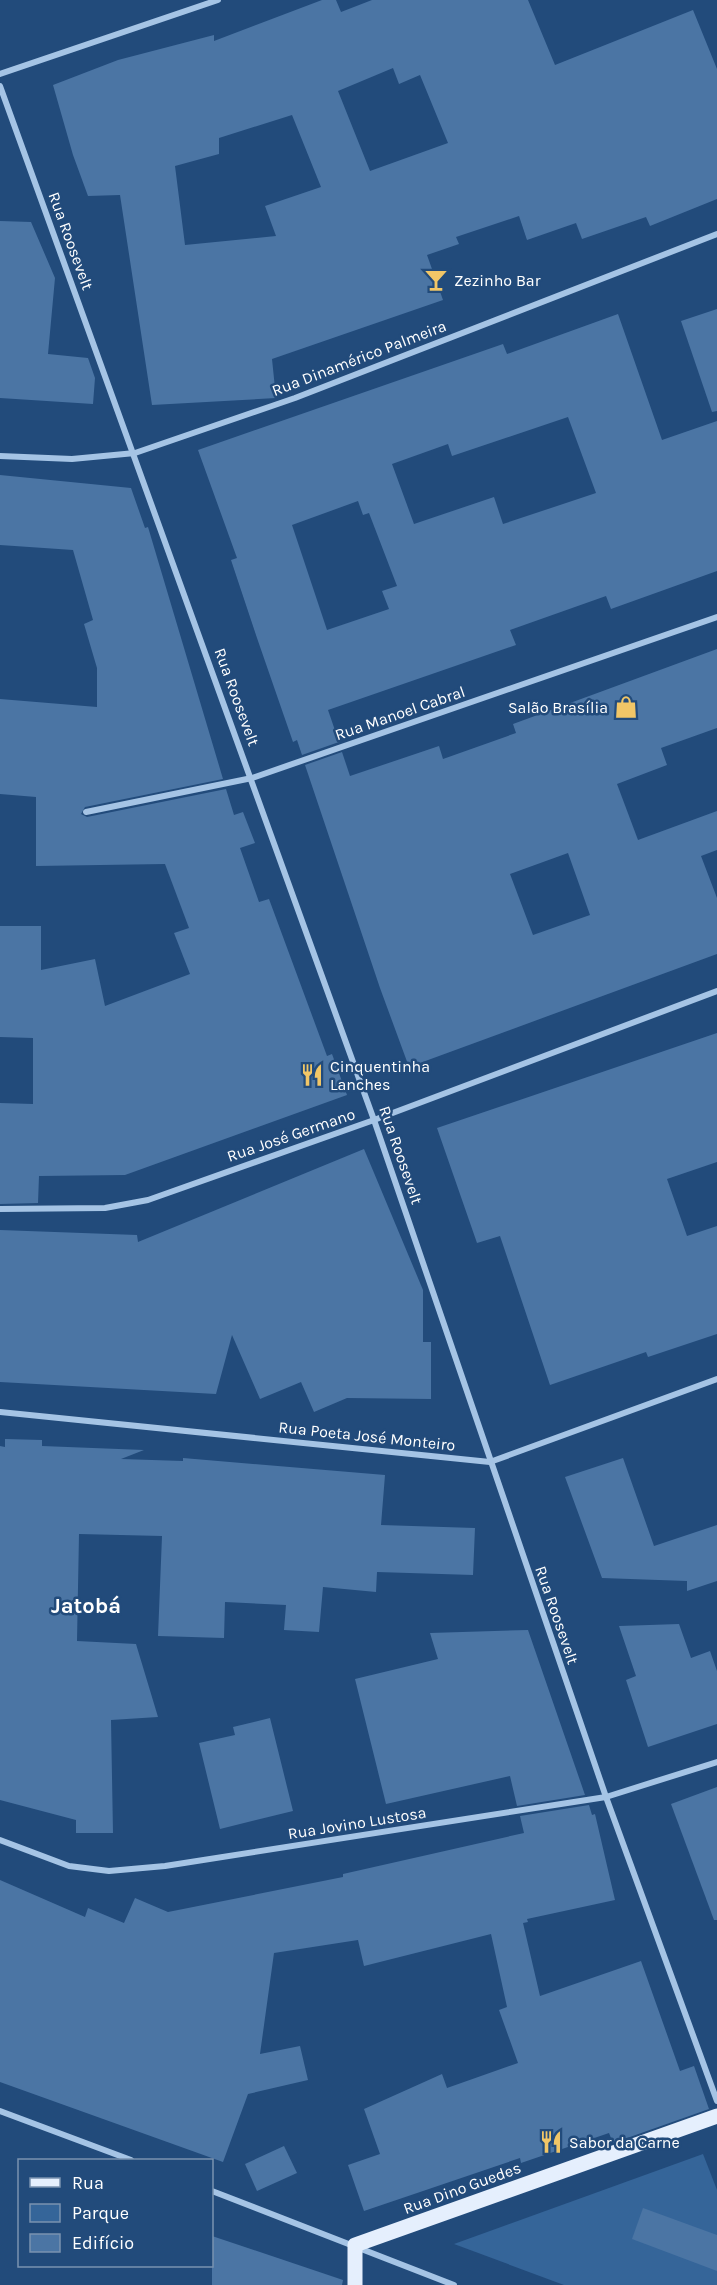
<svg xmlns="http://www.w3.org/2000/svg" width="717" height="2285" viewBox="0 0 717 2285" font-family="Karla,sans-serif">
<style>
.green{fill:#356599}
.building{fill:#4b75a4;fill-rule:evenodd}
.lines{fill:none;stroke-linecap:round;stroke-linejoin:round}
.minor{stroke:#a5c4e5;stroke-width:6}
.primary{stroke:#e5effd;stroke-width:15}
.labels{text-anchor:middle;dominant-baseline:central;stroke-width:5;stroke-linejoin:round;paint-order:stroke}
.street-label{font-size:16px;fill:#fff;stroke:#224b7b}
.poi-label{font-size:16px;fill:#fff;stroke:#224b7b;text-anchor:start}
.district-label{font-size:22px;font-weight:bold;fill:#fff;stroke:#224b7b}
</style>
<rect width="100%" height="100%" fill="#224b7b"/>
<path class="green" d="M 703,2154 L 717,2190 L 717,2285 L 564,2285 L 454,2244 Z"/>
<g class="building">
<path d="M 322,0 L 336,0 L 341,12 L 372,0 L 528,0 L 555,65 L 693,10 L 717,69 L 717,199 L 650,226 L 646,217 L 582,239 L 576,223 L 527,240 L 519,216 L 456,237 L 459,244 L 427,255 L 443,300 L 272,359 L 276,398 L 152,405 L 120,195 L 88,196 L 73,155 L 53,85 L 118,60 L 214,35 L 214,41 ZM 393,68 L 399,84 L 420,75 L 448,143 L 370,171 L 338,91 ZM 292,115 L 321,187 L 265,206 L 276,236 L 185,245 L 175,166 L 219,154 L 219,138 Z"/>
<path d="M 0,221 L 31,222 L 55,278 L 48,354 L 88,358 L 95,378 L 93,404 L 0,398 Z"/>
<path d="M 717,309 L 717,411 L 712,412 L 681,321 Z"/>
<path d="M 618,314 L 662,440 L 717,421 L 717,571 L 611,609 L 606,596 L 510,630 L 516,645 L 328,710 L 339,742 L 302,755 L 297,740 L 293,742 L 257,638 L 231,560 L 237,558 L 198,450 L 503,344 L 507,354 ZM 568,417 L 596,493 L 503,524 L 494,497 L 414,524 L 392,464 L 448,444 L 452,456 ZM 358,501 L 363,515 L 369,513 L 397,586 L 382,591 L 389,609 L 327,630 L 292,525 Z"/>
<path d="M 0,475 L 131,488 L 145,528 L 148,527 L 223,779 L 85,807 L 81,814 L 87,817 L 226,789 L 234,815 L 243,812 L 255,843 L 240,848 L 259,902 L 269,899 L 327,1056 L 332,1054 L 347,1095 L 125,1175 L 39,1176 L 38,1203 L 0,1204 L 0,1103 L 33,1104 L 33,1038 L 0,1037 L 0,926 L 41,926 L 41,970 L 95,959 L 105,1006 L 190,974 L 174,933 L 189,928 L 165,864 L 36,866 L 36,797 L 0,794 L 0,699 L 97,707 L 97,668 L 84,624 L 93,620 L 73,550 L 0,545 Z"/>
<path d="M 717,649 L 717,728 L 661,748 L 667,765 L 617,784 L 638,840 L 717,811 L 717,850 L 701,856 L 717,898 L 717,954 L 409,1067 L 380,988 L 305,765 L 342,752 L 350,776 L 439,746 L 443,759 L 516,733 L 513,724 ZM 568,853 L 590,915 L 533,935 L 510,874 Z"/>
<path d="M 717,1033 L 717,1162 L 667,1179 L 687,1236 L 717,1226 L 717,1334 L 648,1357 L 646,1352 L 550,1385 L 500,1236 L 477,1243 L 437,1128 Z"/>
<path d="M 364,1149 L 423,1290 L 423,1342 L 431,1342 L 431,1399 L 347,1398 L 314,1412 L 301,1382 L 260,1399 L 232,1335 L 216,1394 L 0,1382 L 0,1230 L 137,1235 L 138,1242 Z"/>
<path d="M 5,1439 L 42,1440 L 42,1446 L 144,1450 L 121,1459 L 183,1461 L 183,1458 L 385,1475 L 381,1525 L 475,1528 L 473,1575 L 377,1572 L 376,1592 L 323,1587 L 319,1632 L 284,1630 L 286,1605 L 225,1602 L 224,1638 L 158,1636 L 162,1536 L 79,1534 L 77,1641 L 136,1644 L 158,1717 L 111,1720 L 113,1833 L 76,1833 L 76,1820 L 0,1800 L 0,1446 L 5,1447 Z"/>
<path d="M 623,1458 L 654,1546 L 717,1525 L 717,1581 L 687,1591 L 687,1581 L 602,1578 L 565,1477 Z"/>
<path d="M 679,1624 L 691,1658 L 710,1651 L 717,1671 L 717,1724 L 648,1747 L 626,1680 L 636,1676 L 619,1626 Z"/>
<path d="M 528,1630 L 585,1795 L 517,1806 L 510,1776 L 386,1804 L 355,1679 L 438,1659 L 430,1633 Z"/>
<path d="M 270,1718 L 293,1811 L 220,1829 L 199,1743 L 235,1735 L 233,1727 Z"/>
<path d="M 717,1787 L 717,1920 L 714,1920 L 671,1804 Z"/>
<path d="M 589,1805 L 592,1815 L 595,1814 L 615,1900 L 527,1919 L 528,1922 L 523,1923 L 540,1996 L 641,1961 L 680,2071 L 694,2066 L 709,2109 L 613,2143 L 609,2133 L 521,2163 L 520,2158 L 364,2211 L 348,2165 L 380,2154 L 364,2109 L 442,2074 L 447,2088 L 518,2063 L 499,2010 L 507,2007 L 491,1934 L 364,1966 L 358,1940 L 274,1953 L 260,2054 L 300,2046 L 308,2080 L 248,2094 L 223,2162 L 0,2082 L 0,1880 L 85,1917 L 88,1908 L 124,1923 L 135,1898 L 168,1912 L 343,1877 L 343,1874 L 524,1833 L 520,1816 Z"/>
<path d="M 284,2146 L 297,2173 L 257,2191 L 245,2164 Z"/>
<path d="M 643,2208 L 717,2235 L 717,2271 L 632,2239 Z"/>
<path d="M 212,2236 L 343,2280 L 342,2285 L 212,2285 Z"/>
</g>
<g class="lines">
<g class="minor">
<path d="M 0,74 L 218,0"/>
<path d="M 0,86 L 374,1120 L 606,1797 L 717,2101"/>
<path d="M 0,456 L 72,459 L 135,453 L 295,398 L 717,234"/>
<path d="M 86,812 L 252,778 L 717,617"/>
<path d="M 0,1209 L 105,1208 L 148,1200 L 374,1120 L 717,991"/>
<path d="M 0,1412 L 490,1462 L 717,1379"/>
<path d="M 0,1840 L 69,1866 L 109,1871 L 165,1866 L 606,1797 L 717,1762"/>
<path d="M 0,2111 L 131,2160"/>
<path d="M 212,2191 L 454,2285"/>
</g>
<path class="primary" d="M 355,2285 L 355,2245 L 717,2116"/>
</g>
<defs>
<g id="bar-bare" transform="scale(1.8)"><path d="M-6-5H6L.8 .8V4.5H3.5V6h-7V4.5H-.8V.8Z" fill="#f1c667" stroke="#224b7b" stroke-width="2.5" paint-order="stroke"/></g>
<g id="shop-bare" transform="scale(1.8)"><path d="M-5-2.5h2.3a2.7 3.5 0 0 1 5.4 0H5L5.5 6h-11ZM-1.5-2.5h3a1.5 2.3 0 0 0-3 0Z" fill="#f1c667" stroke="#224b7b" stroke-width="2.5" paint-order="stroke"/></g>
<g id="restaurant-bare" transform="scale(1.8)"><path d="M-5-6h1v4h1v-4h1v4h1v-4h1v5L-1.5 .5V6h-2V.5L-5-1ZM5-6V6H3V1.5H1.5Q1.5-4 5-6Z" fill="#f1c667" stroke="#224b7b" stroke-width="2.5" paint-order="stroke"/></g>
</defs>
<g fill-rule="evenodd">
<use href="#bar-bare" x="436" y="280"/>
<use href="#shop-bare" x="626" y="707"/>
<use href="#restaurant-bare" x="312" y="1075"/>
<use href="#restaurant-bare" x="551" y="2142"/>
</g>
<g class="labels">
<g class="street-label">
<text transform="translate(71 241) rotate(70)">Rua Roosevelt</text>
<text transform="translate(359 358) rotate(-21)">Rua Dinamérico Palmeira</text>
<text transform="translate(237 697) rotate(70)">Rua Roosevelt</text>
<text transform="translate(400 713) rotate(-19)">Rua Manoel Cabral</text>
<text transform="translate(291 1135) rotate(-19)">Rua José Germano</text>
<text transform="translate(401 1155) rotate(71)">Rua Roosevelt</text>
<text transform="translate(367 1436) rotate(6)">Rua Poeta José Monteiro</text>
<text transform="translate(557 1615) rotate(71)">Rua Roosevelt</text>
<text transform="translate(357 1823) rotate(-9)">Rua Jovino Lustosa</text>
<text transform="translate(462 2188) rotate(-20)">Rua Dino Guedes</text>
</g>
<g class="poi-label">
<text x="454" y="280">Zezinho Bar</text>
<text x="608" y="707" text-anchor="end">Salão Brasília</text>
<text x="330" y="1066">Cinquentinha<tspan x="330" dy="18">Lanches</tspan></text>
<text x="569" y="2142">Sabor da Carne</text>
</g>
<g class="district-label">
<text x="86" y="1606">Jatobá</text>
</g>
</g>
<rect x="18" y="2159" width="195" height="108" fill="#224b7b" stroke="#7a93b0" stroke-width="1.5"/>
<rect x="30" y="2178" width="30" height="9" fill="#e5effd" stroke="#7a93b0" stroke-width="1.5"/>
<text x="72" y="2189" font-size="18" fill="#ffffff">Rua</text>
<rect x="30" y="2204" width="30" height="18" fill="#356599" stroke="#7a93b0" stroke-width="1.5"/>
<text x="72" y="2219" font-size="18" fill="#ffffff">Parque</text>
<rect x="30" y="2234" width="30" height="18" fill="#4b75a4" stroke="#7a93b0" stroke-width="1.5"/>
<text x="72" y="2249" font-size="18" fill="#ffffff">Edifício</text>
</svg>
